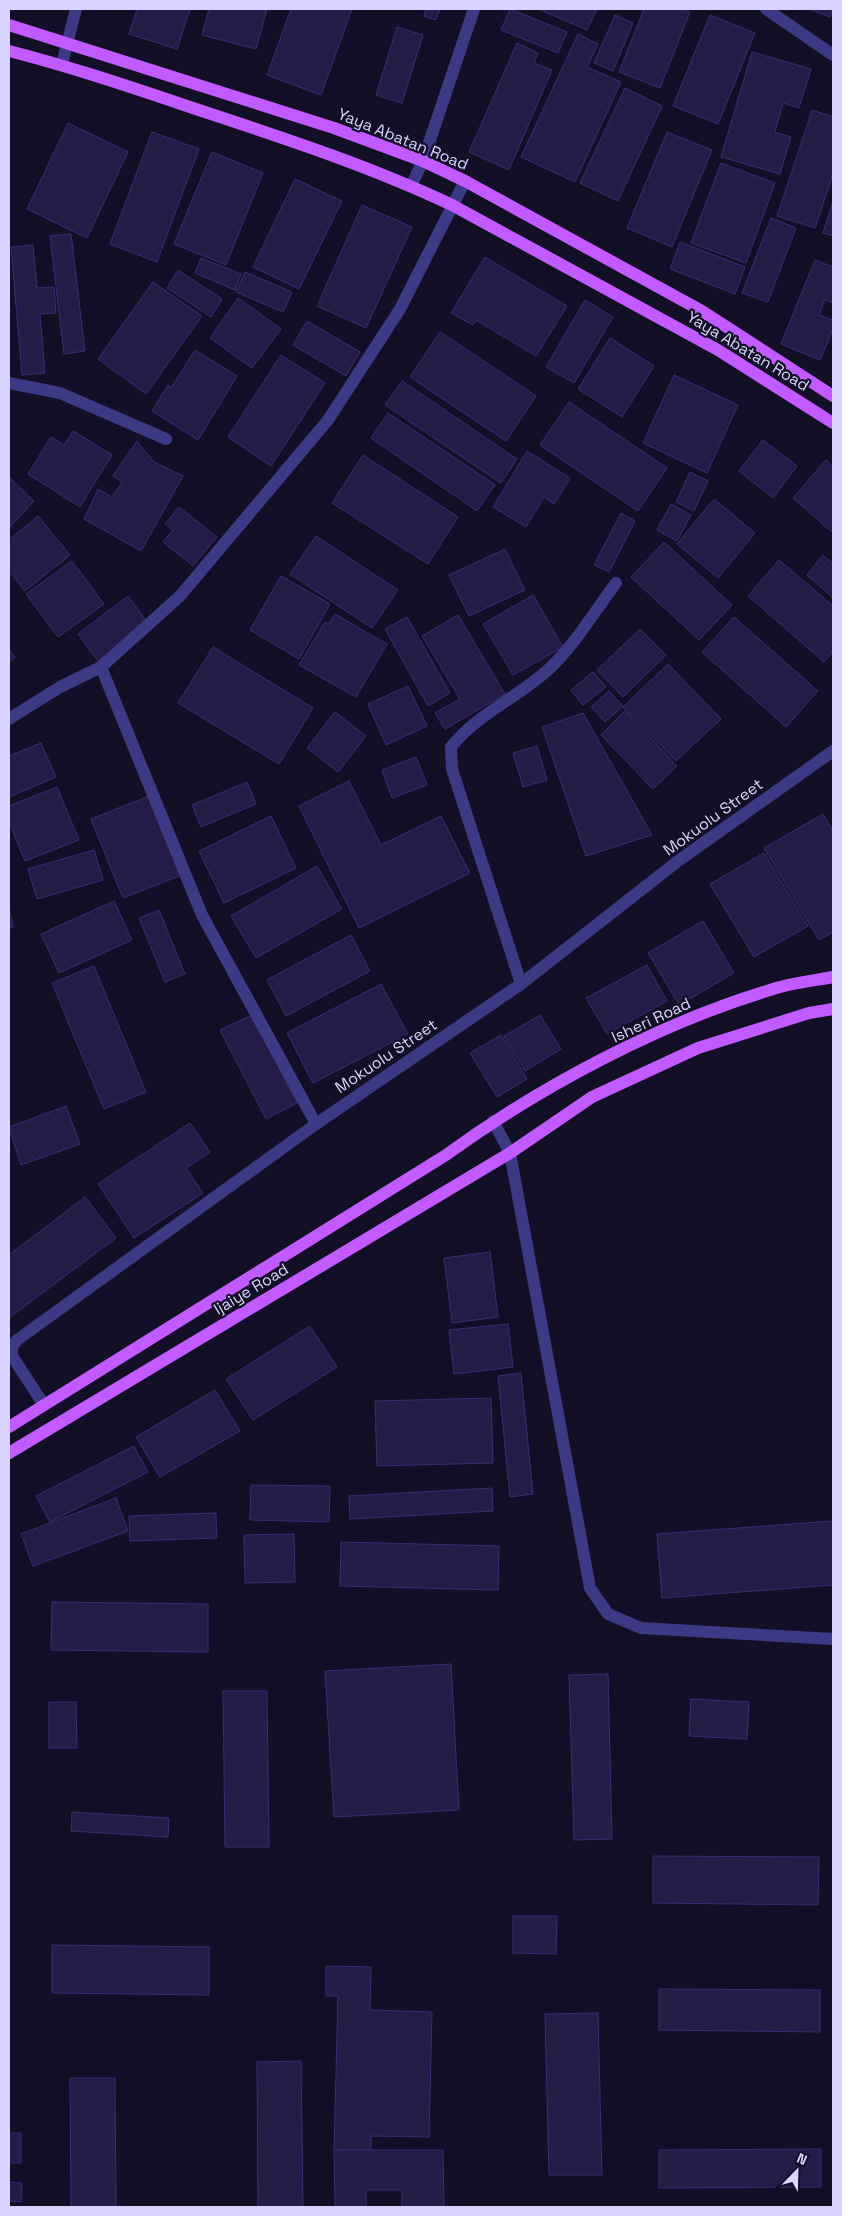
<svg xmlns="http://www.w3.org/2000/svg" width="842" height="2216" viewBox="0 0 842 2216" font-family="'Space Grotesk',sans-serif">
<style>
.building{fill:#241b47;stroke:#3b2d73}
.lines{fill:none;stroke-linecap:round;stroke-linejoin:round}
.minor{stroke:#3d3a85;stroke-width:12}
.major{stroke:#c25bff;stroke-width:12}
.labels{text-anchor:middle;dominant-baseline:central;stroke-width:4.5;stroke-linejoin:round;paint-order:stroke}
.street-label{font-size:16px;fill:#d9d4ff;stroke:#130f26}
</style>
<rect width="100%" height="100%" fill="#130f26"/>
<g class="building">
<path d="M 137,9 L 190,9 L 177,49 L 129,34 Z"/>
<path d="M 209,9 L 267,9 L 256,49 L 202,35 Z"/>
<path d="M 291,9 L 352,9 L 321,95 L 267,75 Z"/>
<path d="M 426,9 L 440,9 L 436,20 L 424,16 Z"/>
<path d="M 510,9 L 567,32 L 558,53 L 501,30 Z"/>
<path d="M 538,9 L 597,9 L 587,30 Z"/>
<path d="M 644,9 L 681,9 L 690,12 L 660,88 L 619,72 Z"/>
<path d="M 809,9 L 833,9 L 830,17 Z"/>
<path d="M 615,15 L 633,23 L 613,71 L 594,63 Z"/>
<path d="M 710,15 L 755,33 L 718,124 L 673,106 Z"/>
<path d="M 397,27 L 423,35 L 402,103 L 376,95 Z"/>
<path d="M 578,34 L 598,44 L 587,67 L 621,82 L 575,182 L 521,157 Z"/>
<path d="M 517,43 L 538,53 L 534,63 L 552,70 L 509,170 L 469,152 Z"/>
<path d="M 752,52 L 811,69 L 799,108 L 783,103 L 775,132 L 791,137 L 780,174 L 721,157 Z"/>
<path d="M 625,88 L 662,106 L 618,201 L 580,183 Z"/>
<path d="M 812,110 L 833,117 L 833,174 L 815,228 L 777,216 Z"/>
<path d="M 68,123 L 128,152 L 87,238 L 27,209 Z"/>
<path d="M 152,132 L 199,149 L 157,262 L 110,244 Z"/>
<path d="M 667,132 L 712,150 L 672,247 L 627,228 Z"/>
<path d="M 212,152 L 263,173 L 226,265 L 174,244 Z"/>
<path d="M 721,163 L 775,183 L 746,263 L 691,243 Z"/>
<path d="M 295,179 L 342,201 L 299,289 L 253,267 Z"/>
<path d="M 833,201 L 833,236 L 823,233 Z"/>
<path d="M 362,205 L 412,227 L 366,328 L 317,306 Z"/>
<path d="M 771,218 L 796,228 L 768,302 L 742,293 Z"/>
<path d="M 71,234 L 85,351 L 64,354 L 50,236 Z"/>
<path d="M 680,242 L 745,267 L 735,294 L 670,269 Z"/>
<path d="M 33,245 L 37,288 L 54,287 L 56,313 L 40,314 L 45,373 L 22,375 L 11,247 Z"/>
<path d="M 485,257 L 567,306 L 536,356 L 476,320 L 473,325 L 451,313 Z"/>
<path d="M 201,258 L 241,274 L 235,290 L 195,273 Z"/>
<path d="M 815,260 L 833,267 L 833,303 L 825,299 L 819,315 L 833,320 L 833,329 L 820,360 L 781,344 Z"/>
<path d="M 178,270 L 222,299 L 211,317 L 167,288 Z"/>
<path d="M 245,272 L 292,292 L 283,312 L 236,292 Z"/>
<path d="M 153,282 L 202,316 L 146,394 L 98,359 Z"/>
<path d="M 238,298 L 281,329 L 252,368 L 210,338 Z"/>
<path d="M 585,300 L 613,317 L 574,383 L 546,367 Z"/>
<path d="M 307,321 L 360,352 L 346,376 L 293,345 Z"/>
<path d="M 440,332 L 536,396 L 506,441 L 410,377 Z"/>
<path d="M 610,338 L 654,366 L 622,417 L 578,389 Z"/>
<path d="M 195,350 L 237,376 L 198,440 L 152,411 L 168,385 L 171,388 Z"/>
<path d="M 281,355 L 325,383 L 271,466 L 228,437 Z"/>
<path d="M 674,375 L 738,405 L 707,473 L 643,443 Z"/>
<path d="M 402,381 L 517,459 L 501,483 L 385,405 Z"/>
<path d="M 569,402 L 667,468 L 638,511 L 540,445 Z"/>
<path d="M 388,413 L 495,485 L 477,511 L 371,438 Z"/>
<path d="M 73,431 L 112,455 L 80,507 L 28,474 L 51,437 L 64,445 Z"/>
<path d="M 763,440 L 797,466 L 773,498 L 739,471 Z"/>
<path d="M 137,441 L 154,462 L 183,476 L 141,551 L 84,519 L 98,489 L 112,497 L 122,482 L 113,476 Z"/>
<path d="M 527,451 L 570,478 L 554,504 L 544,497 L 526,527 L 493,507 Z"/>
<path d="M 363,455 L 458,517 L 428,564 L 332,503 Z"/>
<path d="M 826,460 L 833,467 L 833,533 L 793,498 Z"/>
<path d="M 690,472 L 708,481 L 694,511 L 676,502 Z"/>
<path d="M 9,477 L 34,501 L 9,528 Z"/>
<path d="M 714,499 L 755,533 L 718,578 L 677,544 Z"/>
<path d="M 671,504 L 691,515 L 677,541 L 657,530 Z"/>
<path d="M 179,507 L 217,537 L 193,566 L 163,542 L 173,530 L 165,524 Z"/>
<path d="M 621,513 L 635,521 L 609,572 L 594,565 Z"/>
<path d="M 38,516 L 70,555 L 25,591 L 9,571 L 9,540 Z"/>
<path d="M 316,536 L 398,590 L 372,628 L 290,574 Z"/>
<path d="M 664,542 L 732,605 L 699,640 L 631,577 Z"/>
<path d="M 505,549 L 525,590 L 469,616 L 449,575 Z"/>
<path d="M 823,555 L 833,564 L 833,598 L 807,575 Z"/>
<path d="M 779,560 L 833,606 L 833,651 L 824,662 L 748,596 Z"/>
<path d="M 72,561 L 104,604 L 58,637 L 26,594 Z"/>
<path d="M 281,576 L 330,604 L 299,659 L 250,630 Z"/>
<path d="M 533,595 L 563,647 L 513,675 L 483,624 Z"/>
<path d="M 128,596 L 148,623 L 98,661 L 78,634 Z"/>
<path d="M 335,614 L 387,644 L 356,697 L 299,665 L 325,622 L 329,624 Z"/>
<path d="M 458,615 L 505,694 L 445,729 L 435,713 L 460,699 L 422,636 Z"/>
<path d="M 407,617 L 450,693 L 428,706 L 385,629 Z"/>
<path d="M 734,617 L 818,691 L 786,727 L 702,652 Z"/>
<path d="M 640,629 L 666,655 L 623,697 L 597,670 Z"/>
<path d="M 213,647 L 313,708 L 279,764 L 178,703 Z"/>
<path d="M 9,649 L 15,657 L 9,662 Z"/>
<path d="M 668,664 L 721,719 L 676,761 L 623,707 Z"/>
<path d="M 593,672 L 606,687 L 583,705 L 571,690 Z"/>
<path d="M 408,686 L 427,726 L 386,745 L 368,704 Z"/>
<path d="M 609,691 L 623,706 L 605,722 L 591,707 Z"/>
<path d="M 625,711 L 677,766 L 653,789 L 601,735 Z"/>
<path d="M 335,712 L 366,736 L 338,772 L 307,748 Z"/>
<path d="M 583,713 L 652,835 L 586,856 L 542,727 Z"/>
<path d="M 41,743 L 56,777 L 9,797 L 9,756 Z"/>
<path d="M 537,746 L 547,780 L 523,787 L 513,753 Z"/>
<path d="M 416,757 L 427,785 L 392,798 L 382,770 Z"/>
<path d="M 349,781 L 381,845 L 441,816 L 470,873 L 359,928 L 299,806 Z"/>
<path d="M 247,782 L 256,804 L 201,827 L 192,805 Z"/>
<path d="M 57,787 L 79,840 L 25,861 L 9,822 L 9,806 Z"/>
<path d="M 149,796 L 182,875 L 123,898 L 91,819 Z"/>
<path d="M 823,814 L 833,831 L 833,932 L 819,940 L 764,848 Z"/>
<path d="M 271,816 L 296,868 L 224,903 L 199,851 Z"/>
<path d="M 94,850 L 103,880 L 37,899 L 28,869 Z"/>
<path d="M 764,853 L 808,926 L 754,957 L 710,884 Z"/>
<path d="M 317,866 L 342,909 L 256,958 L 231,916 Z"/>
<path d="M 114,901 L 132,940 L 59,973 L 41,934 Z"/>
<path d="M 9,907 L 13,927 L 9,928 Z"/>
<path d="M 159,910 L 185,974 L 165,982 L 139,918 Z"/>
<path d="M 703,921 L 734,973 L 679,1005 L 648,953 Z"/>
<path d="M 351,935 L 370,971 L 286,1016 L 267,980 Z"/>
<path d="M 647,965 L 667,1001 L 607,1034 L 586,998 Z"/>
<path d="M 94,966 L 146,1092 L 104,1109 L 52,983 Z"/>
<path d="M 381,984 L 408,1034 L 313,1083 L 287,1033 Z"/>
<path d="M 252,1015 L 297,1103 L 266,1119 L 220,1030 Z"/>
<path d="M 540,1015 L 561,1049 L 525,1071 L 504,1036 Z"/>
<path d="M 501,1035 L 527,1079 L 497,1097 L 470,1053 Z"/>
<path d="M 66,1106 L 80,1144 L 21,1165 L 9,1127 Z"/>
<path d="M 190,1123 L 210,1152 L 186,1168 L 203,1193 L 134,1238 L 98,1184 Z"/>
<path d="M 85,1197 L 116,1238 L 9,1318 L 9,1255 Z"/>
<path d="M 490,1252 L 498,1317 L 452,1323 L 444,1258 Z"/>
<path d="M 508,1324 L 513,1367 L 454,1374 L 449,1330 Z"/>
<path d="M 310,1326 L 337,1367 L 253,1420 L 226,1379 Z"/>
<path d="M 521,1373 L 533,1494 L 510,1497 L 498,1376 Z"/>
<path d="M 215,1390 L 240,1431 L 160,1477 L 136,1437 Z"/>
<path d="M 491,1398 L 493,1463 L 377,1466 L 375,1401 Z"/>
<path d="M 134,1446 L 148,1472 L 50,1522 L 36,1496 Z"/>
<path d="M 251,1485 L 330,1486 L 329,1522 L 250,1520 Z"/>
<path d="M 492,1488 L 493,1511 L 350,1519 L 349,1496 Z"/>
<path d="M 116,1498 L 128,1531 L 33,1566 L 21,1534 Z"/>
<path d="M 216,1513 L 217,1538 L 130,1541 L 129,1516 Z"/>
<path d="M 833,1521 L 833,1585 L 662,1598 L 657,1534 Z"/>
<path d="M 294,1534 L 295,1582 L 245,1583 L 244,1535 Z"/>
<path d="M 341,1542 L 499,1546 L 498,1590 L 340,1586 Z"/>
<path d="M 52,1602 L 208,1604 L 208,1652 L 51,1650 Z"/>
<path d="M 451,1664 L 459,1810 L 334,1817 L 325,1671 Z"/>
<path d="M 608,1674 L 612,1839 L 574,1840 L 569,1675 Z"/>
<path d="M 223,1691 L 267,1691 L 269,1847 L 225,1847 Z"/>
<path d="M 691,1699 L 749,1702 L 747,1739 L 689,1736 Z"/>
<path d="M 49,1702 L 76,1702 L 77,1748 L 49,1748 Z"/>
<path d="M 72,1812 L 169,1818 L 168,1837 L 71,1831 Z"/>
<path d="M 653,1856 L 819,1857 L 818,1905 L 653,1903 Z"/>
<path d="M 513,1916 L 557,1916 L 556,1954 L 513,1953 Z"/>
<path d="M 52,1945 L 209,1947 L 209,1995 L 52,1993 Z"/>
<path d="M 326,1966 L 371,1967 L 370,2010 L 432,2012 L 429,2137 L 371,2136 L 371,2151 L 334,2150 L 338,1996 L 326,1996 Z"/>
<path d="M 659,1989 L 820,1990 L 820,2032 L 659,2030 Z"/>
<path d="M 598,2013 L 602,2175 L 549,2175 L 545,2014 Z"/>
<path d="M 301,2061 L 303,2207 L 258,2207 L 257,2062 Z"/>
<path d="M 70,2078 L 115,2078 L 116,2207 L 71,2207 Z"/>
<rect x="9" y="2133" width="12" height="30"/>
<path d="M 821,2149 L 821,2187 L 659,2188 L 659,2150 Z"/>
<path d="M 334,2150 L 443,2150 L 444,2207 L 402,2207 L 402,2190 L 366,2190 L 366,2207 L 335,2207 Z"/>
<path d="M 9,2182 L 22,2183 L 21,2202 L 9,2201 Z"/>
</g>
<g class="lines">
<g class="minor">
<path d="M 766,9 L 833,55"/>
<path d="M 62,64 L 76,9"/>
<path d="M 411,186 L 423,161 L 474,9"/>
<path d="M 9,383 L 60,393 L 166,439"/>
<path d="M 101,667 L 202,915 L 316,1124"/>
<path d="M 9,719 L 60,687 L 101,667 L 180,596 L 328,420 L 400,309 L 465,181"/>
<path d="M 521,984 L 452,769 L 451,747 C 477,714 519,697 550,668 C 575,644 595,611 616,583"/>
<path d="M 493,1121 L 510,1153 L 590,1588 L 608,1614 L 641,1628 L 833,1639"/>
<path d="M 44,1405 L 12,1356 L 12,1347 L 17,1340 L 316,1124 L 521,984 L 678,861 L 833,751"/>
</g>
<g class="major">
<path d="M 9,25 L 334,128 L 423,161 L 465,181 L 702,311 L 833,396"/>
<path d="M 9,51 C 76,68 142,91 208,113 C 290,140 374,168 452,205 L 718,350 L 833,423"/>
<path d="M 9,1427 L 446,1155 C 541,1086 658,1024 770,990 C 790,983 812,981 833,977"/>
<path d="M 9,1453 L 510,1153 L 592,1097 L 698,1048 L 809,1013 L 833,1009"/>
</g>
</g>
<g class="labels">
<g class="street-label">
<text transform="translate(403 139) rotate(22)">Yaya Abatan Road</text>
<text transform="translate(748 351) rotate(31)">Yaya Abatan Road</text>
<text transform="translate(713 817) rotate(-36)">Mokuolu Street</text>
<text transform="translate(651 1020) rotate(-25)">Isheri Road</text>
<text transform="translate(386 1056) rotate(-34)">Mokuolu Street</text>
<text transform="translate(251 1289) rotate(-31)">Ijaiye Road</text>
</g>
</g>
<rect width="842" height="2216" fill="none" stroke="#d9d4ff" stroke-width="20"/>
<g transform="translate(797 2171) rotate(23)" stroke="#130f26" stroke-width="4" paint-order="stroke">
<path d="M0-4L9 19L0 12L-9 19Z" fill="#d9d4ff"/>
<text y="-8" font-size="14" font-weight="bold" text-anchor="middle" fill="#d9d4ff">N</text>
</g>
</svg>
